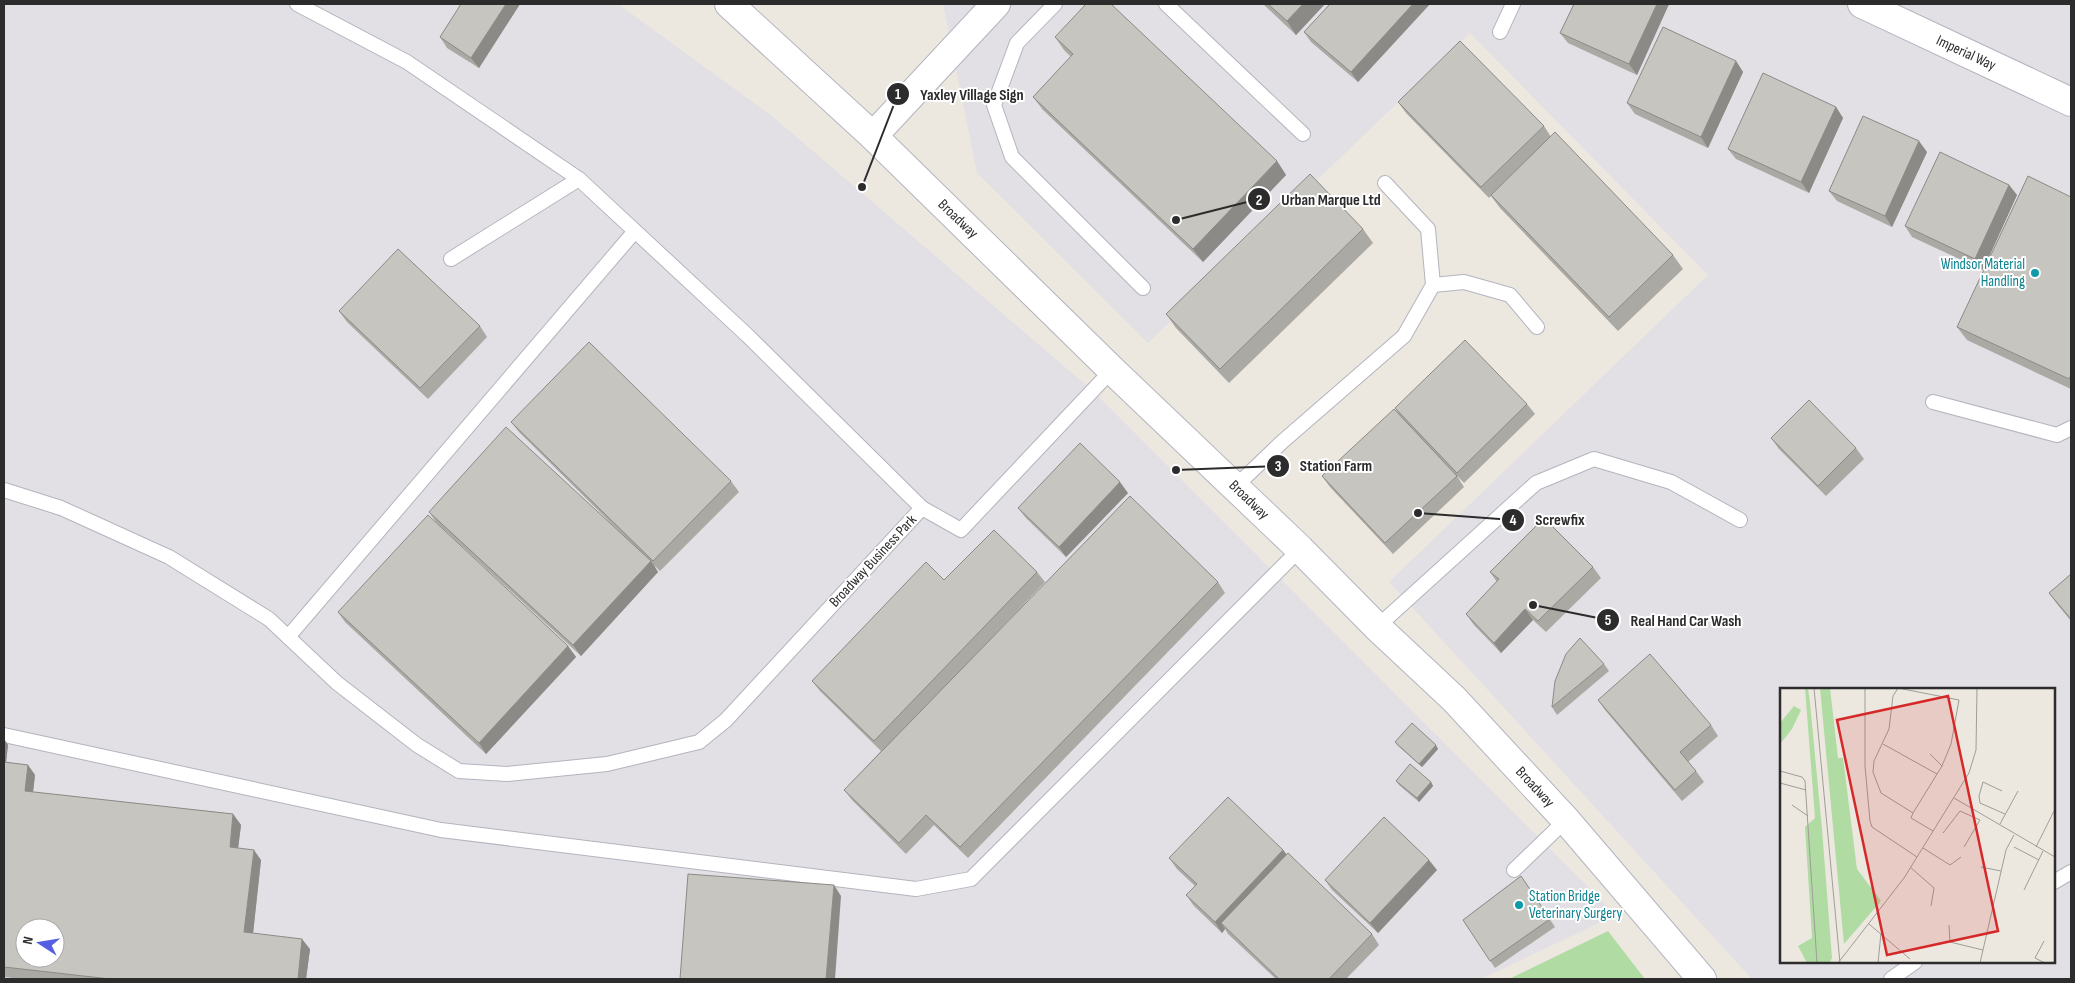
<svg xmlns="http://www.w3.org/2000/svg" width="2075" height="983" viewBox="0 0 2075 983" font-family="'Sofia Sans Condensed',sans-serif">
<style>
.industrial{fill:#e2dfe5;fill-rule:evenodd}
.green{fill:#b0dba3}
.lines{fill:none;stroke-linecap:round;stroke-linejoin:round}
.service-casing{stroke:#b3b4be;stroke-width:16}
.minor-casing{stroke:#b3b4be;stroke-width:30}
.secondary-casing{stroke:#b3b4be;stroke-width:30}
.service{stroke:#fff;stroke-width:14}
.minor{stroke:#fff;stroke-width:28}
.secondary{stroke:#fff;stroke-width:28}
.wall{fill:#aba9a4}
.shaded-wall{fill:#8b8a86}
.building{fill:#c7c5bf;stroke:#8b8a86;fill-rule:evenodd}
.culture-dot{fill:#0f9aa8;stroke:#fff;stroke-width:2}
.labels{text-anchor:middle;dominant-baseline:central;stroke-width:4;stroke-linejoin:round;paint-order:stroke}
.street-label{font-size:15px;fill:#2c2c2c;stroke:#fff}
.culture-label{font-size:15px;fill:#0d838f;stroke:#fff;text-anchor:end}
.inset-road{fill:none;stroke:#9f9d98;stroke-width:1}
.view{fill:#d62828;fill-opacity:0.15;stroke:#d62828;stroke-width:2.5}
.inset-edge{fill:none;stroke:#2c2c2c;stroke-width:2.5}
.leader{fill:none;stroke:#2c2c2c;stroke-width:2}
.callout-dot{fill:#2c2c2c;stroke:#fff;stroke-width:2}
.mark-label{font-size:15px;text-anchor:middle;font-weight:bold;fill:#fff}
.callout-label{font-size:16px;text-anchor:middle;font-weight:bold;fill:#2c2c2c;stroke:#fff;stroke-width:4;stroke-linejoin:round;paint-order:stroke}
</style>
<rect width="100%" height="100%" fill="#ece8e0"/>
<g class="industrial">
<path d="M 4,4 L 618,4 L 772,116 L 1093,391 L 1616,915 L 1481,979 L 4,979 ZM 25,928 L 55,928 L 55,958 L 25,958 Z"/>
<path d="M 943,4 L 2071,4 L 2071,979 L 1752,979 L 1389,582 L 1708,275 L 1470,33 L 1148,343 L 977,173 ZM 1781,689 L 2054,689 L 2054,962 L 1781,962 Z"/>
</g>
<path class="green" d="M 1608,931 L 1645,979 L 1509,979 Z"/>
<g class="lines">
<g class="service-casing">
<g id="service">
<path d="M 297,4 L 407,62 L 579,179 L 748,336 L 922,508"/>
<path d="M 1055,4 L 1017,43 L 994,105 L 1012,157 L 1143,288"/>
<path d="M 1166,4 L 1303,134"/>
<path d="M 1500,32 L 1513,4"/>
<path d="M 451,259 L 579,179"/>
<path d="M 1433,285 L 1464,282 L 1510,295 L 1537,327"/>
<path d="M 1933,402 L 2057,435 L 2071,428"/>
<path d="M 1235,487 L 1282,442 L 1404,336 L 1433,285 L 1428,229 L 1385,183"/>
<path d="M 4,490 L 61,508 L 169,557 L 269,619 L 337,683 L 417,745 L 459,771 L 507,774 L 607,764 L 699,742 L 726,720 L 922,508 L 961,530 L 1112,370"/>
<path d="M 1377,627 L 1536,483 L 1594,459 L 1671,482 L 1740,520"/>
<path d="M 288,637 L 635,231"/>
<path d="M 4,735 L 441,830 L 916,889 L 971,879 L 1300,549"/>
<path d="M 1514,870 L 1566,820"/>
<path d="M 2054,882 L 2071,872"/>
<path d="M 1891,979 L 1915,962"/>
</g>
</g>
<g class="minor-casing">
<g id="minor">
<path d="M 1862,4 L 2071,102"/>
<path d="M 873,136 L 996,4"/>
</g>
</g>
<g class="secondary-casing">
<path id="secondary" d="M 729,4 L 873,136 L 1112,370 L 1300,549 L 1377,627 L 1454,699 L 1566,820 L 1702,979"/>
</g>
<use href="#service" class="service"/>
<use href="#minor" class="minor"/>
<use href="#secondary" class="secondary"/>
</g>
<g class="wall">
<path d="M 461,4 L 520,4 L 479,68 L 447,48 L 440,37 Z"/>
<path d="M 1263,4 L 1325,4 L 1296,35 Z"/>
<path d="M 1330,4 L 1430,4 L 1358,82 L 1311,42 L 1304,32 Z"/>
<path d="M 1669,4 L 1637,75 L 1568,43 L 1560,33 Z"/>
<path d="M 1055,37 L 1277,161 L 1286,175 L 1203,262 L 1043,110 L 1033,97 L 1071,57 L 1064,50 Z"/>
<path d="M 1736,61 L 1743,72 L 1708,148 L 1635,114 L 1627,103 Z"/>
<path d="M 1398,102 L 1544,126 L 1551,137 L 1673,255 L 1683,269 L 1618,331 L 1500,208 L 1491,196 L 1489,198 L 1406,113 Z"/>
<path d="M 1836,107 L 1843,118 L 1809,193 L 1736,159 L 1728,149 Z"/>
<path d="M 1927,152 L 1892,227 L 1837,201 L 1829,191 Z"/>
<path d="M 2009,185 L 2017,195 L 1983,270 L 1912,237 L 1905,226 Z"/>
<path d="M 2071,197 L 2071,389 L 1967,340 L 1957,327 Z"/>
<path d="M 1363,229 L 1373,243 L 1229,383 L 1176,328 L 1166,314 Z"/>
<path d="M 339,311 L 480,326 L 487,337 L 428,399 L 347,322 Z"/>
<path d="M 1527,404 L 1535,414 L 1464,483 L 1425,443 L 1457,476 L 1464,487 L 1393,554 L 1330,487 L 1322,476 L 1400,416 L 1395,408 Z"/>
<path d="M 511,422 L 731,481 L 739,492 L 660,571 L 654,565 L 658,572 L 581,656 L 436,522 L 429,512 L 628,540 L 519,432 Z"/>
<path d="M 1771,438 L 1856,448 L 1864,459 L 1826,496 L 1779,449 Z"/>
<path d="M 1128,493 L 1066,557 L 1026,518 L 1018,508 Z"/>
<path d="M 1593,567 L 1601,578 L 1546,632 L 1533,620 L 1501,653 L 1474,625 L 1466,614 L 1497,582 L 1490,572 Z"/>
<path d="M 1037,572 L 1045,582 L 967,664 L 1218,582 L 1225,593 L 968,858 L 934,825 L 906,854 L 852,800 L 844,790 L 881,751 L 820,691 L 812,681 L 944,580 Z"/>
<path d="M 2071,574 L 2071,621 L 2057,604 L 2049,593 Z"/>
<path d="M 338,612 L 568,646 L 576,657 L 486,754 L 345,622 Z"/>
<path d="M 1604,664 L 1609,671 L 1557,715 L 1552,707 Z"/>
<path d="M 1598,700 L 1711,725 L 1718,736 L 1688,762 L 1696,771 L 1704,782 L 1682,801 L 1605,710 Z"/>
<path d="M 4,739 L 8,745 L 6,762 L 28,765 L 35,775 L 33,792 L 233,814 L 241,825 L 238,848 L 261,860 L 253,933 L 310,949 L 306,979 L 22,979 L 4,977 Z"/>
<path d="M 1395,742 L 1438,749 L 1422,767 L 1397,745 Z"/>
<path d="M 1396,781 L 1431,782 L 1433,786 L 1419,802 L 1399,785 Z"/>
<path d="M 1283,850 L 1287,855 L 1372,934 L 1379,945 L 1346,979 L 1276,979 L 1228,934 L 1225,929 L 1222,933 L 1194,906 L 1186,895 L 1195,886 L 1177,869 L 1169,858 Z"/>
<path d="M 1437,870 L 1378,933 L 1332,890 L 1325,880 Z"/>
<path d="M 1521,876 L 1555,927 L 1495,968 L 1463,920 Z"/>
</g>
<g class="shaded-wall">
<path d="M 506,4 L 520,4 L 479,68 L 471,58 Z"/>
<path d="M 1303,4 L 1325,4 L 1296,35 L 1287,21 Z"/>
<path d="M 1413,4 L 1430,4 L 1358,82 L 1351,72 Z"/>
<path d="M 1657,4 L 1669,4 L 1637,75 L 1629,64 Z"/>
<path d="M 1736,61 L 1743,72 L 1708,148 L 1701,137 Z"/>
<path d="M 1836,107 L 1843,118 L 1809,193 L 1801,182 Z"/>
<path d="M 1919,141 L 1927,152 L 1892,227 L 1885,216 Z"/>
<path d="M 1277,161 L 1286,175 L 1203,262 L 1193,249 Z"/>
<path d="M 2009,185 L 2017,195 L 1983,270 L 1975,259 Z"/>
<path d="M 1120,482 L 1128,493 L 1066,557 L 1059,547 Z"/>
<path d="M 651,561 L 658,572 L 581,656 L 573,645 Z"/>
<path d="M 1525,609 L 1533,620 L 1501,653 L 1494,643 Z"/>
<path d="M 568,646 L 576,657 L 486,754 L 479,743 Z"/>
<path d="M 4,739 L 8,745 L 5,772 L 4,770 Z"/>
<path d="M 1436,745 L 1438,749 L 1422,767 L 1419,764 Z"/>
<path d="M 28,765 L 35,775 L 32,801 L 25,791 Z"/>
<path d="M 1431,782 L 1433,786 L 1419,802 L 1417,798 Z"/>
<path d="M 233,814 L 241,825 L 237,857 L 230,847 Z"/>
<path d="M 254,850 L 261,860 L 252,943 L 244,932 Z"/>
<path d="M 1283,850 L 1291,860 L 1221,923 L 1225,929 L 1222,933 L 1215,922 Z"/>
<path d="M 1429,860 L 1437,870 L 1378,933 L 1370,923 Z"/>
<path d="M 834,885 L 841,896 L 835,979 L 826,979 Z"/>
<path d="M 302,939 L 310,949 L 306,979 L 298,979 Z"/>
</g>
<g class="building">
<path d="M 461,4 L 506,4 L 471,58 L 440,37 Z"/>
<path d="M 1086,4 L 1111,4 L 1277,161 L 1193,249 L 1033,97 L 1073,54 L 1055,37 Z"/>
<path d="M 1268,4 L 1303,4 L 1287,21 Z"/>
<path d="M 1330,4 L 1413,4 L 1351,72 L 1304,32 Z"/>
<path d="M 1574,4 L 1657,4 L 1629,64 L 1560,33 Z"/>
<path d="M 1663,27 L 1736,61 L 1701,137 L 1627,103 Z"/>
<path d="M 1460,41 L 1544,126 L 1481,187 L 1398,102 Z"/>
<path d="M 1763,73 L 1836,107 L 1801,182 L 1728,149 Z"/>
<path d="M 1863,116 L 1919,141 L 1885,216 L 1829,191 Z"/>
<path d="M 1555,132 L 1673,255 L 1609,317 L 1491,195 Z"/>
<path d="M 1940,152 L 2009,185 L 1975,259 L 1905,226 Z"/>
<path d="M 1310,174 L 1363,229 L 1220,369 L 1166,314 Z"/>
<path d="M 2028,176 L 2071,197 L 2071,375 L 2069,379 L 1957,327 Z"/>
<path d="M 398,249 L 480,326 L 420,388 L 339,311 Z"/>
<path d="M 1465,340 L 1527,404 L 1457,473 L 1395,408 Z"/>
<path d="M 589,342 L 731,481 L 653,561 L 511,422 Z"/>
<path d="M 1809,400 L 1856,448 L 1818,486 L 1771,438 Z"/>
<path d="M 1394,409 L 1457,476 L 1385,543 L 1322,476 Z"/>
<path d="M 506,427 L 651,561 L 573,645 L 429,512 Z"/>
<path d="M 1080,443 L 1120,482 L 1059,547 L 1018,508 Z"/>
<path d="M 1130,496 L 1218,582 L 960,847 L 926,815 L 899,843 L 844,790 Z"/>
<path d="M 428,515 L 568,646 L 479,743 L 338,612 Z"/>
<path d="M 1544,518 L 1593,567 L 1538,621 L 1525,609 L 1494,643 L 1466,614 L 1499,579 L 1490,572 Z"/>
<path d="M 994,530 L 1037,572 L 874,741 L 812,681 L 926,562 L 944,580 Z"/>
<path d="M 2071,574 L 2071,619 L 2049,593 Z"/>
<path d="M 1580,638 L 1604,664 L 1552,707 L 1555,681 L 1566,654 Z"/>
<path d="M 1650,654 L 1711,725 L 1680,752 L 1696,771 L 1675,790 L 1598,700 Z"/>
<path d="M 1412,723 L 1436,745 L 1419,764 L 1395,742 Z"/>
<path d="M 4,762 L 28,765 L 25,791 L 233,814 L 230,847 L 254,850 L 244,932 L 302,939 L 298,979 L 110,979 L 4,967 ZM 25,928 L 55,928 L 55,958 L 25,958 Z"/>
<path d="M 1410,764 L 1431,782 L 1417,798 L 1396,781 Z"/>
<path d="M 1228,797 L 1283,850 L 1215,922 L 1186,895 L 1197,884 L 1169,858 Z"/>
<path d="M 1384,817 L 1429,860 L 1370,923 L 1325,880 Z"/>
<path d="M 1288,853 L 1372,934 L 1329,979 L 1279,979 L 1221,923 Z"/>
<path d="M 688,874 L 834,885 L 826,979 L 680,979 Z"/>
<path d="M 1521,876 L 1550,919 L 1490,961 L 1463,920 Z"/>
</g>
<g class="culture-dot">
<circle cx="2035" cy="273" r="5"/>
<circle cx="1519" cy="905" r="5"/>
</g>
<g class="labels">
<g class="street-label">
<text transform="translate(1966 53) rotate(25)">Imperial Way</text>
<text transform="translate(958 219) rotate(44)">Broadway</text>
<text transform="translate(1249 500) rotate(44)">Broadway</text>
<text transform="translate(873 561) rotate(-47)">Broadway Business Park</text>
<text transform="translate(1535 787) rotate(47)">Broadway</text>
</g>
<g class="culture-label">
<text x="2025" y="264">Windsor Material<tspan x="2025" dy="17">Handling</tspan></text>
<text x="1529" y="896" text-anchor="start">Station Bridge<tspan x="1529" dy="17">Veterinary Surgery</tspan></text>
</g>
</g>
<g transform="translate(1780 688)">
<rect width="275" height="275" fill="#ece8e0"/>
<path d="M 25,0 L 28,0 L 30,15 L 42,141 L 52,270 L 49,275 L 27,275 L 18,258 L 32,250 L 25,139 L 35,130 ZM 40,0 L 50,0 L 58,70 L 63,70 L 77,181 L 101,213 L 64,256 ZM 14,18 L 21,22 L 12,41 L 0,56 L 0,35 Z" fill="#b0dba3"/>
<path class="inset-road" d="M 34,0 L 60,275M 85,0 L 85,78 L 90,133 L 92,139 L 137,169M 103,56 L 157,86M 150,66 L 162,78M 0,83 L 22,89 L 25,93 L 37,275M 0,95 L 26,102M 222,103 L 203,94 L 199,108 L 200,115 L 225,126M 174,110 L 275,169M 12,117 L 28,128M 133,125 L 162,78 L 171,56 L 179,12 L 118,0 L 113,8 L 109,41 L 94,73 L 93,84 L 101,105 L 133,125 L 131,130 L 153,143M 220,136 L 238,103M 163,145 L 180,123 L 200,132M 184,159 L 200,132M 234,159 L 259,172M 256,159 L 274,123M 143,160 L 170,177 L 181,169M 130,179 L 154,200 L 151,218M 201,179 L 221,183M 244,202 L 263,163M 89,236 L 130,271M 169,237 L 170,254 L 203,262M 264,253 L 255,270 L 265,275M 58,275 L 124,190 L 189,85 L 196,62 L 197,0M 98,275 L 101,245M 200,275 L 226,162 L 234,147"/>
<path class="view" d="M 168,8 L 218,243 L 107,267 L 57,32 Z"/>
<rect width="275" height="275" class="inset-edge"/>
</g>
<path class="leader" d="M862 187L898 94M1176 220L1259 199M1176 470L1278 466M1418 513L1513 520M1533 605L1608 620"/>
<g class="callout-dot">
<circle cx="862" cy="187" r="5"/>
<circle cx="1176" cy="220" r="5"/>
<circle cx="1176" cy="470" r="5"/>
<circle cx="1418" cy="513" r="5"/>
<circle cx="1533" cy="605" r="5"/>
<circle cx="898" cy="94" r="12"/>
<circle cx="1259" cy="199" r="12"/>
<circle cx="1278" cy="466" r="12"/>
<circle cx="1513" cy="520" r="12"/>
<circle cx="1608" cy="620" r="12"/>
</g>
<g class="mark-label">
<text x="898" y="99">1</text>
<text x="1259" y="205">2</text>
<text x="1278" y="471">3</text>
<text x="1513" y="525">4</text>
<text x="1608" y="625">5</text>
</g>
<g class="callout-label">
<text x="972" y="100">Yaxley Village Sign</text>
<text x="1331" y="205">Urban Marque Ltd</text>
<text x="1336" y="471">Station Farm</text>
<text x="1560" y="525">Screwfix</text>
<text x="1686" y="626">Real Hand Car Wash</text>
</g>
<rect width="2075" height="983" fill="none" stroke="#2c2c2c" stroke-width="10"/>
<g transform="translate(40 943) rotate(282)"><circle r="24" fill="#ffffff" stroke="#ababab"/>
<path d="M0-4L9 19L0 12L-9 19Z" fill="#555fe4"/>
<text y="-8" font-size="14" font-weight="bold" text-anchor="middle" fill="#2c2c2c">N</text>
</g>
</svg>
